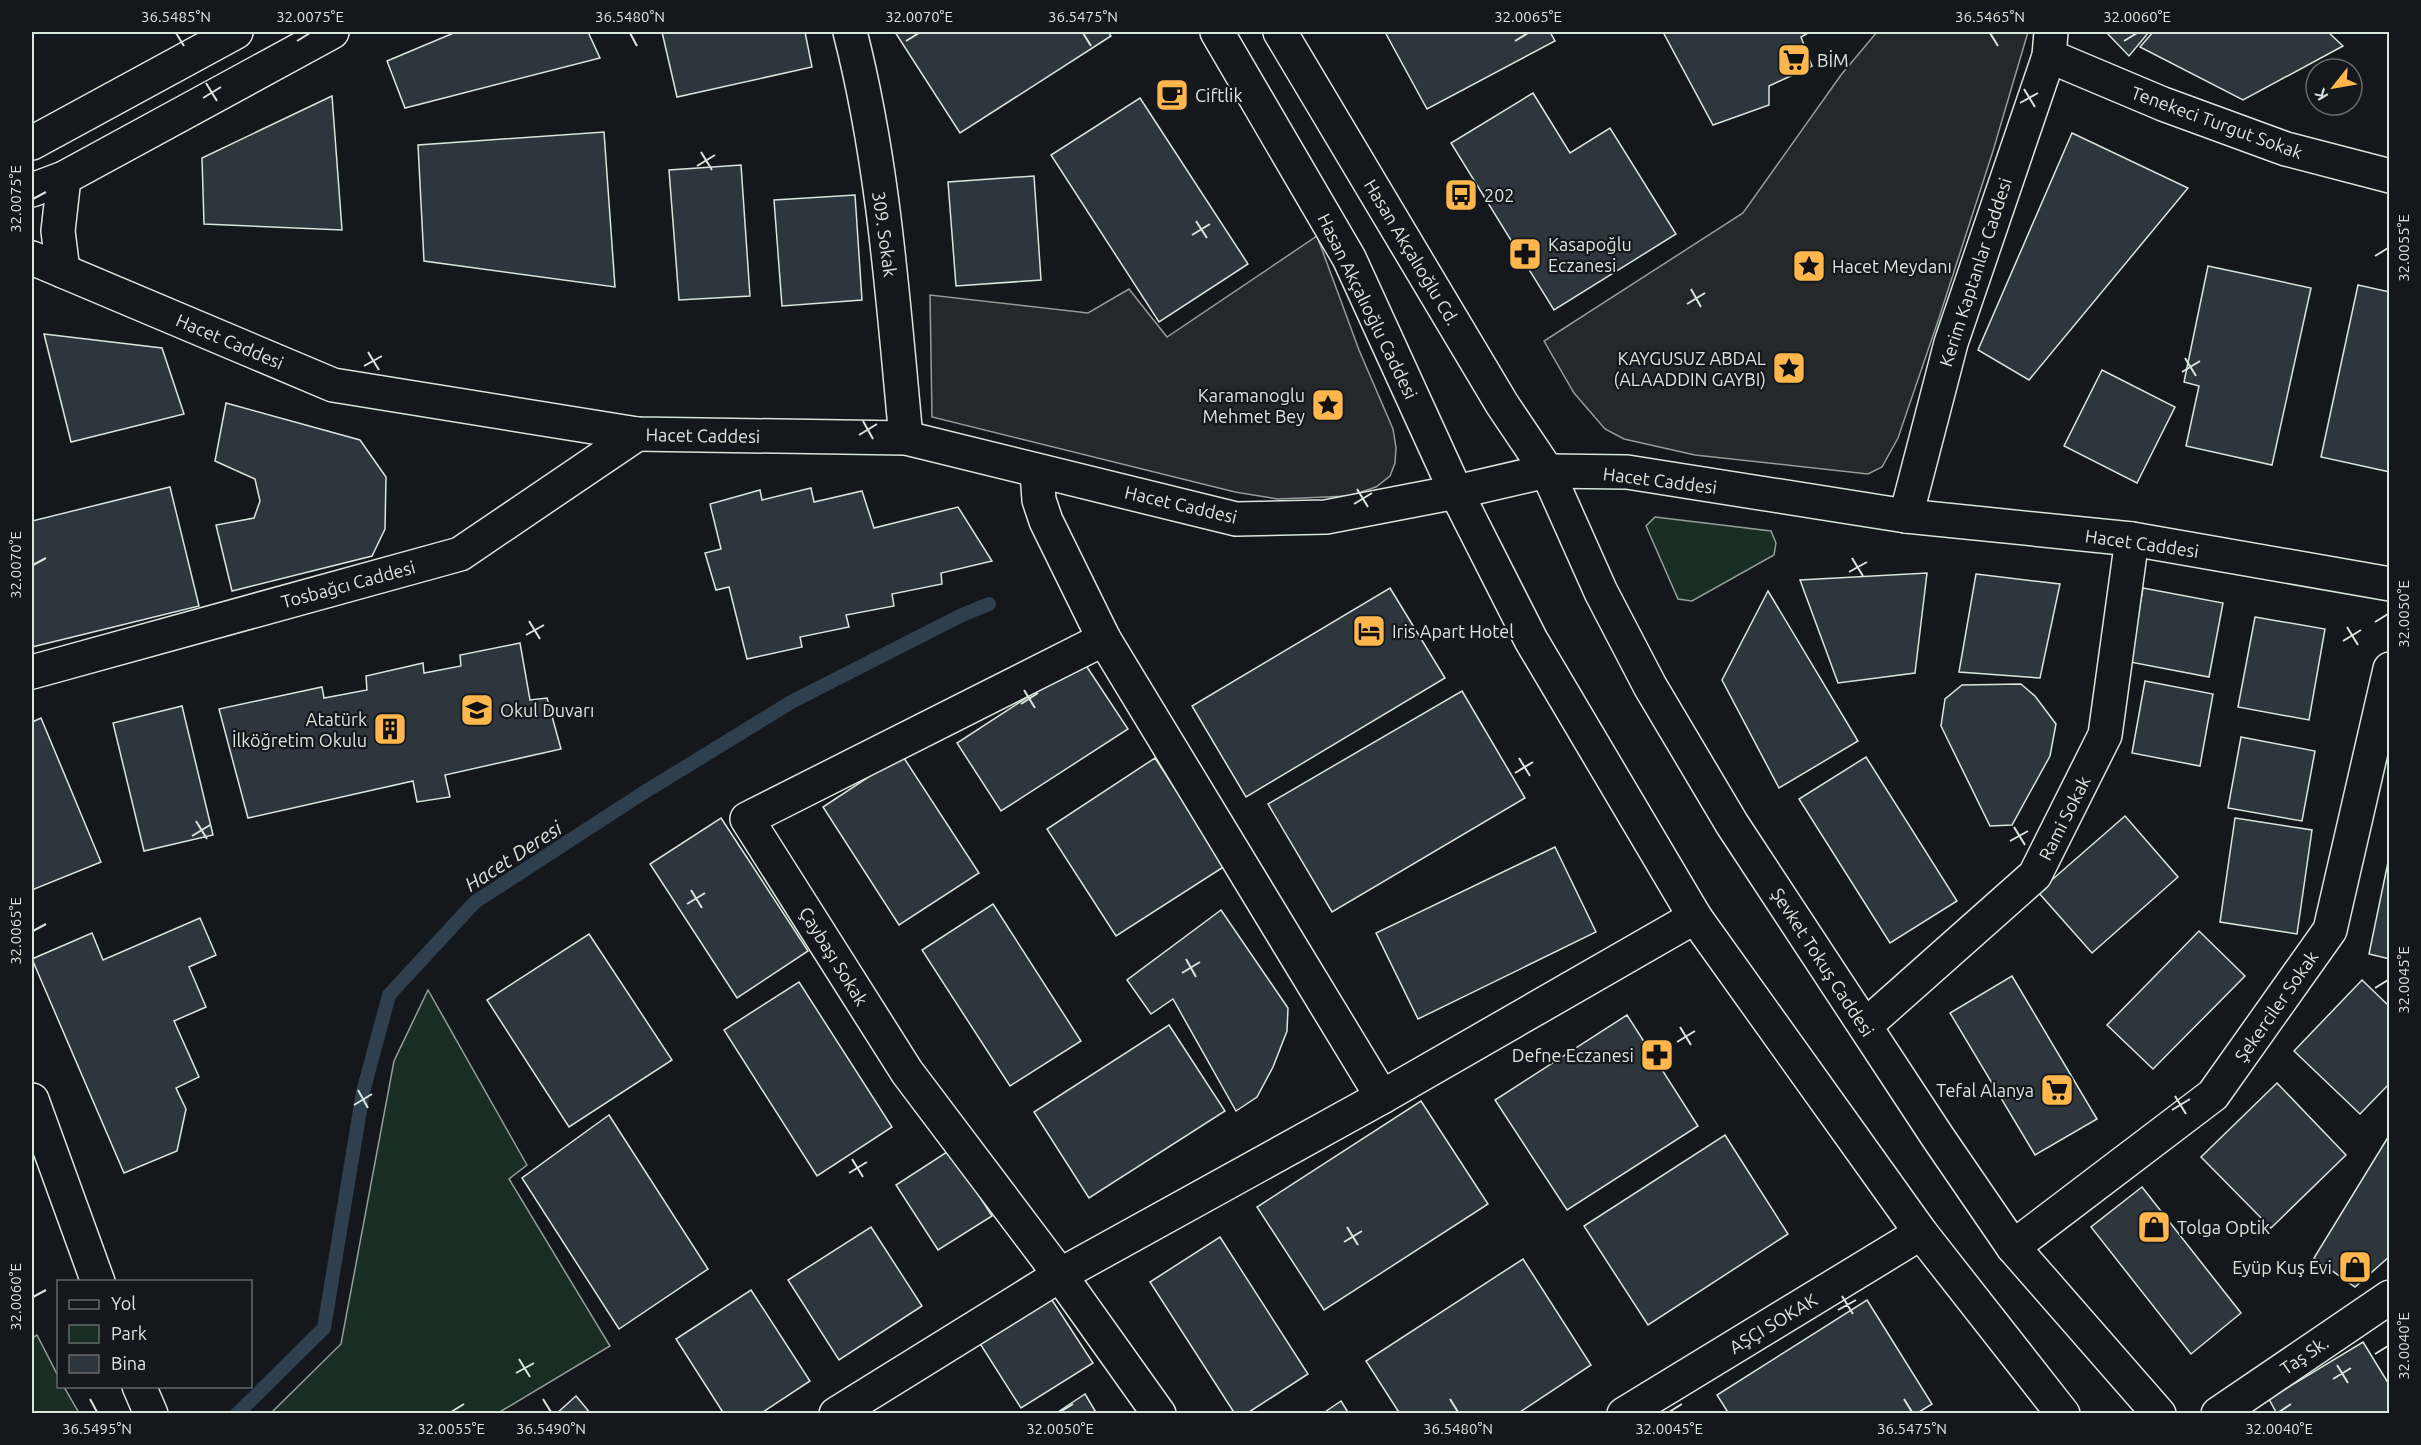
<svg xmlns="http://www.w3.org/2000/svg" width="2421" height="1445" viewBox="0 0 2421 1445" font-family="Ubuntu,sans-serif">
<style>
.green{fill:#1a2d24;stroke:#939e99;stroke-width:1.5}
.parking{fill:#24282b;stroke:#939e99;stroke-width:1.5}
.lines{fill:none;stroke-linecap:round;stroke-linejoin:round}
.stream{stroke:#2f3f4d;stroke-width:14}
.building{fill:#2c363c;stroke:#d8e6dc;stroke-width:1.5}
.minor-casing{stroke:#d8e6dc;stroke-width:36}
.tertiary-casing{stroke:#d8e6dc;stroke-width:36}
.secondary-casing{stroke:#d8e6dc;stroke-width:36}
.minor{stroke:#14181c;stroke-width:33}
.tertiary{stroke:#14181c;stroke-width:33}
.secondary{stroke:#14181c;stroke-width:33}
.ticks{fill:none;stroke:#d8e6dc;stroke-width:2}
.labels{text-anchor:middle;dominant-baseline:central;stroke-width:4.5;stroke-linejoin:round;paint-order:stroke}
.poi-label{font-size:18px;fill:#d8e6dc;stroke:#14181c;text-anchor:start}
.street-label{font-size:18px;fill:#d8e6dc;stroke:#14181c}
.water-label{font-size:20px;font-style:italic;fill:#d8e6dc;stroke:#14181c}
.neatline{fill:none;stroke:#d8e6dc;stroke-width:2}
.ticks-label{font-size:15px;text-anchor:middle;fill:#d8e6dc}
</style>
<rect width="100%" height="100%" fill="#14181c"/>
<g class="green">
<path d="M 1655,517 L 1771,531 L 1776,543 L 1774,555 L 1692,601 L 1678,599 L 1646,526 Z"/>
<path d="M 428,990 L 527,1165 L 509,1179 L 610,1346 L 498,1413 L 271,1413 L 341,1344 L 394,1061 Z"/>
<path d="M 37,1335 L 58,1376 L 58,1386 L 64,1387 L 79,1413 L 32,1413 L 32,1338 Z"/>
</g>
<g class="parking">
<path d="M 1877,32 L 2028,32 L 1993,151 L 1939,318 L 1898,438 L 1882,467 L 1868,474 L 1695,455 L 1624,439 L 1605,429 L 1574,393 L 1544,341 L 1743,213 L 1841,75 Z"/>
<path d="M 1317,236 L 1359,350 L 1393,429 L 1396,448 L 1395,463 L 1390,476 L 1376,487 L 1349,496 L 1278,499 L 1235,492 L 932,417 L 930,295 L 1088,313 L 1129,289 L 1167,337 Z"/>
</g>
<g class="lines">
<path class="stream" d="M 237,1414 L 324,1328 L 363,1092 L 389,995 L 475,902 L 643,793 L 793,701 L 962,615 L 989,604"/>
</g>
<g class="building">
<path d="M 456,32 L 588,32 L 600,58 L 405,108 L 387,61 Z"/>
<path d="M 662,32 L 805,32 L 812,67 L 677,97 Z"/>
<path d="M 895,32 L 1108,32 L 1111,36 L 960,133 Z"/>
<path d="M 1385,32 L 1550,32 L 1555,41 L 1427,109 Z"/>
<path d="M 1663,32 L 1810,32 L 1801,37 L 1812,66 L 1769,86 L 1769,105 L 1713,125 Z"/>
<path d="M 2106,32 L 2149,32 L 2129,56 Z"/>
<path d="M 2153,32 L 2328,32 L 2343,46 L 2243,100 L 2140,47 Z"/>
<path d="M 1533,93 L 1570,153 L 1610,128 L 1676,234 L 1554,310 L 1451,143 Z"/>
<path d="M 332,96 L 342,230 L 204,224 L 202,158 Z"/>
<path d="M 1140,98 L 1248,264 L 1159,322 L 1051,155 Z"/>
<path d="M 604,132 L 615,287 L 424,261 L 418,145 Z"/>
<path d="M 2072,133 L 2188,188 L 2029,380 L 1978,350 Z"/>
<path d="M 741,165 L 750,296 L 679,300 L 669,170 Z"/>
<path d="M 1034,176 L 1041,280 L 956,286 L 948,182 Z"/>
<path d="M 855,195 L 862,300 L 782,306 L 774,200 Z"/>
<path d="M 2208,266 L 2311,288 L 2272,465 L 2186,446 L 2199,386 L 2184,382 Z"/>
<path d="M 2358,285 L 2390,292 L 2390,472 L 2321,457 Z"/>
<path d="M 44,334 L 162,348 L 184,414 L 71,442 Z"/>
<path d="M 2102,370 L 2175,407 L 2137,483 L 2064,446 Z"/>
<path d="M 226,403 L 360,440 L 386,477 L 385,529 L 372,556 L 232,591 L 216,525 L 254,518 L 260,501 L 255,479 L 215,461 Z"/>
<path d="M 170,487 L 199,606 L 32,647 L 32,521 Z"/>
<path d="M 811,488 L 814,502 L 862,491 L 874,528 L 958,507 L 992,561 L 941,573 L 942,584 L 892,594 L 894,606 L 846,615 L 849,627 L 800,637 L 802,647 L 747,659 L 729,587 L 716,590 L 705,553 L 721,549 L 710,504 L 760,490 L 762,500 Z"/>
<path d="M 1927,573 L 1915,673 L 1838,683 L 1800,580 Z"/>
<path d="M 1976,574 L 2060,584 L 2040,678 L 1959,672 Z"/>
<path d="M 1390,588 L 1445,678 L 1246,797 L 1192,706 Z"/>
<path d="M 2143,588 L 2223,603 L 2209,677 L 2130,662 Z"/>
<path d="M 1768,591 L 1858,741 L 1779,788 L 1722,680 Z"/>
<path d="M 2255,617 L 2325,629 L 2309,720 L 2238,707 Z"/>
<path d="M 520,643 L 530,700 L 547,698 L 561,749 L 445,775 L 450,797 L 417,802 L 413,781 L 248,818 L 219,709 L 322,687 L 324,698 L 367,690 L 366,676 L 423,663 L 424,673 L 461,666 L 460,655 Z"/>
<path d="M 1083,661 L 1128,729 L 1001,811 L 957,743 Z"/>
<path d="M 2145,681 L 2213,694 L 2200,766 L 2132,753 Z"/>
<path d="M 2021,684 L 2035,696 L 2056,724 L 2050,756 L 2012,825 L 1990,826 L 1941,726 L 1945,699 L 1962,685 Z"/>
<path d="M 1462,691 L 1525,798 L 1332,912 L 1268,804 Z"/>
<path d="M 182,706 L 213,835 L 144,851 L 113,723 Z"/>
<path d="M 41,718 L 101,862 L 32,890 L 32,722 Z"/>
<path d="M 2241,737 L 2315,751 L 2302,821 L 2228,808 Z"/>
<path d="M 902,755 L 979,873 L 899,925 L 823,807 Z"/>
<path d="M 1866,757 L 1957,901 L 1890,943 L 1799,799 Z"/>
<path d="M 1155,758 L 1225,866 L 1116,936 L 1047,829 Z"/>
<path d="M 2125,816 L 2178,877 L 2092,953 L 2038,892 Z"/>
<path d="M 721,818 L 808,951 L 737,998 L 650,864 Z"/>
<path d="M 2235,818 L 2312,830 L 2297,934 L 2220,922 Z"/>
<path d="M 1555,847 L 1596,932 L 1418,1019 L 1376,933 Z"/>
<path d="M 2388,862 L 2390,863 L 2390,959 L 2369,954 Z"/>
<path d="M 993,904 L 1081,1041 L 1010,1086 L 922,950 Z"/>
<path d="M 1221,910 L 1288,1008 L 1287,1031 L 1273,1067 L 1257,1097 L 1236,1111 L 1173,999 L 1151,1014 L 1127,980 Z"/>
<path d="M 200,918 L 216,955 L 189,967 L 206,1007 L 174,1021 L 199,1077 L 176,1088 L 186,1109 L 177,1151 L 124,1173 L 32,959 L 92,933 L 103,960 Z"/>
<path d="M 2199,931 L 2245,976 L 2153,1069 L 2107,1025 Z"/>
<path d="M 589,934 L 672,1060 L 569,1127 L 487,1000 Z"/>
<path d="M 2012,976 L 2097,1119 L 2035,1155 L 1950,1013 Z"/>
<path d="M 2362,980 L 2390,1007 L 2390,1083 L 2360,1114 L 2294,1051 Z"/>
<path d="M 799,982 L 892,1127 L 817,1176 L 724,1030 Z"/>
<path d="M 1627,1015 L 1698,1126 L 1567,1210 L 1495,1100 Z"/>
<path d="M 1169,1025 L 1225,1111 L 1089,1198 L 1034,1112 Z"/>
<path d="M 2277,1083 L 2346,1155 L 2271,1228 L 2201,1157 Z"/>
<path d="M 1421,1101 L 1488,1204 L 1324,1310 L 1257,1207 Z"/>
<path d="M 609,1115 L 708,1269 L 619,1329 L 522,1178 Z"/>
<path d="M 2390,1134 L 2390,1256 L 2355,1287 L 2314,1258 Z"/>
<path d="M 1725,1135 L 1788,1234 L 1648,1325 L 1584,1226 Z"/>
<path d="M 950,1150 L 992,1216 L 938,1250 L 896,1185 Z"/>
<path d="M 2142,1187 L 2241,1313 L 2191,1354 L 2091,1227 Z"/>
<path d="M 871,1227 L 922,1306 L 839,1360 L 788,1280 Z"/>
<path d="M 1220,1237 L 1308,1374 L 1246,1414 L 1235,1414 L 1150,1282 Z"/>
<path d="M 1523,1259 L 1591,1365 L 1517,1414 L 1400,1414 L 1366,1361 Z"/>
<path d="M 751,1290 L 810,1381 L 760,1414 L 724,1414 L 676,1339 Z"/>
<path d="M 1050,1297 L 1093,1363 L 1021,1408 L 979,1342 Z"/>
<path d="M 1867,1300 L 1932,1404 L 1916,1414 L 1729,1414 L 1717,1395 Z"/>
<path d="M 2363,1342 L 2390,1386 L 2390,1414 L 2277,1414 L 2269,1399 Z"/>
<path d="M 1085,1394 L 1097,1414 L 1055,1414 Z"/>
<path d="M 576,1396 L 591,1414 L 556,1414 Z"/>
<path d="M 1341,1401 L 1349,1414 L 1322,1414 Z"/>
</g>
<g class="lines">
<g class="minor-casing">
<g id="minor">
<path d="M 850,32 C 884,164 893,302 906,438"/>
<path d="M 1280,32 L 1502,404 L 1547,471"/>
<path d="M 2049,56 L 2163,104 L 2286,149 L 2390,176"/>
<path d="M 1037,472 L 1039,500 L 1046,521 L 1104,639 L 1382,1097"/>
<path d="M 1456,492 L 1547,471 L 1627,472 L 1906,516 L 2132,539 L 2390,584"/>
<path d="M 1906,516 L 1951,343 L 2049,56 L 2051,32"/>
<path d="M 1104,639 L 747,819 L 907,1072 L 1060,1275 L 1159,1414"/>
<path d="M 32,672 L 460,554 L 637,434"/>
<path d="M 1865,1026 L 2035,875 L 2105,735 L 2132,539"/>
<path d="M 32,1100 L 98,1282"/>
<path d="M 2013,1247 L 2213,1095 L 2330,930 L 2390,669"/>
<path d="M 139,1386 L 151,1414"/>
<path d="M 836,1414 L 1060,1275 L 1382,1097 L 1695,917"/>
<path d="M 1624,1414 L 1921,1233"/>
<path d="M 2218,1414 L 2390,1297"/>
</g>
</g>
<g class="tertiary-casing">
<g id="tertiary">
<path d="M 32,143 L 236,32"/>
<path d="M 32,190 L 64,178 L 332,32"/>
<path d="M 32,258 L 333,385 L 637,434 L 906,438 L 1236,519 L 1326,517 L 1456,492"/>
<path d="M 63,271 L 58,231 L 64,178"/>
</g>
</g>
<g class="secondary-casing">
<g id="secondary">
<path d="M 1217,32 L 1349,258 L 1456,492 L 1531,640 L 1695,917 L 1921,1233 L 2063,1414"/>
<path d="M 1547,471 L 1601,592 L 1650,686 L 1732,824 L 1937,1136 L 2013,1247 L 2159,1414"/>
</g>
</g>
<use href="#minor" class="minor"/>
<use href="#tertiary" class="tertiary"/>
<use href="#secondary" class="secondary"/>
</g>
<path class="ticks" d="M 176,33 L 184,46M 630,33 L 637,46M 1083,33 L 1091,46M 1990,33 L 1998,46M 297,41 L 310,33M 906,41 L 919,33M 1515,41 L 1528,33M 2124,41 L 2137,33M 206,83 L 217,101M 2024,89 L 2035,107M 203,98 L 221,87M 2020,103 L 2038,93M 701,152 L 712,170M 697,166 L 715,155M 33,199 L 46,192M 1196,221 L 1207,238M 1192,235 L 1210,224M 2375,256 L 2388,248M 1691,289 L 1701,307M 1687,304 L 1705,293M 368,352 L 379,370M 2185,358 L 2196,376M 364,366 L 382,356M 2182,372 L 2200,361M 863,421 L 873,439M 859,435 L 877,424M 1357,489 L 1368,507M 1354,504 L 1372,493M 1852,558 L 1863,576M 33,565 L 46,558M 1849,572 L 1867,562M 529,621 L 540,639M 2375,622 L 2388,614M 2347,627 L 2358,645M 526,635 L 544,625M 2343,641 L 2361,630M 1024,690 L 1035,708M 1021,704 L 1038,693M 1519,758 L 1530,776M 1515,773 L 1533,762M 196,821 L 207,839M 2014,827 L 2025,845M 192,836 L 210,825M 2010,841 L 2028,831M 691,890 L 702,908M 687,904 L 705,893M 33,931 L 46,924M 1186,959 L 1196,977M 1182,973 L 1200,962M 2375,988 L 2388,980M 1680,1027 L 1691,1045M 1677,1042 L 1695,1031M 358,1090 L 368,1108M 2175,1096 L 2186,1114M 354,1105 L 372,1094M 2172,1110 L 2190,1099M 852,1159 L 863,1177M 849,1173 L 867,1162M 1347,1227 L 1358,1245M 1344,1242 L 1362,1231M 1842,1296 L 1853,1314M 33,1297 L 46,1290M 1838,1310 L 1856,1300M 2375,1354 L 2388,1346M 519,1359 L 530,1377M 2337,1365 L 2348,1383M 516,1373 L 534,1363M 2333,1379 L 2351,1368M 90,1399 L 97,1412M 543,1399 L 551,1412M 1450,1399 L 1458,1412M 1904,1399 L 1912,1412M 451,1412 L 464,1404M 1060,1412 L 1073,1404M 1669,1412 L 1682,1404M 2279,1412 L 2291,1404"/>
<defs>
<g id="supermarket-square" transform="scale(1.725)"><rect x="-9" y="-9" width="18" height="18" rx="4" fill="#ffb74d" stroke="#14181c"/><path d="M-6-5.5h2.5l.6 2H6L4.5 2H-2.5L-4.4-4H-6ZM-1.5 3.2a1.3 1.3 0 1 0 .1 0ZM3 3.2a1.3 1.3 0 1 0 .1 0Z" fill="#111"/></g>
<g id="cafe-square" transform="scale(1.725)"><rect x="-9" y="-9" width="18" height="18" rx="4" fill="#ffb74d" stroke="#14181c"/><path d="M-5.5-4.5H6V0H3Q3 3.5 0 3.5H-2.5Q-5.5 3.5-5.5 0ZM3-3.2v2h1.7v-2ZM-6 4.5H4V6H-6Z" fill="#111"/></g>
<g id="bus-square" transform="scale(1.725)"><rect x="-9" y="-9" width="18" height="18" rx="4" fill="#ffb74d" stroke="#14181c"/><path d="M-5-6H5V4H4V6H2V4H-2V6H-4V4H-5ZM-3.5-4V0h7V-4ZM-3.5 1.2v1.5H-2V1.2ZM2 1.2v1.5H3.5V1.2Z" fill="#111"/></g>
<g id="pharmacy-square" transform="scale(1.725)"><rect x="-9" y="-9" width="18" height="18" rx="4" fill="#ffb74d" stroke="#14181c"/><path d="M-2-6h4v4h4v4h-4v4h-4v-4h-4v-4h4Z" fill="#111"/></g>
<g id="sight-square" transform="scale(1.725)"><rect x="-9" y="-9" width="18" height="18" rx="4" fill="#ffb74d" stroke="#14181c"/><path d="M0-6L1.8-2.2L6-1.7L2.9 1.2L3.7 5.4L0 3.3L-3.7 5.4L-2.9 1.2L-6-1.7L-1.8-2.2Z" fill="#111"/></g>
<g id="hotel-square" transform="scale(1.725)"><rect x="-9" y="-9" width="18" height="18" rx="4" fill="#ffb74d" stroke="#14181c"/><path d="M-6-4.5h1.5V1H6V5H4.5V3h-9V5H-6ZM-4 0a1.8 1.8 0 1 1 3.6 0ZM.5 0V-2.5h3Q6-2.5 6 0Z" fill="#111"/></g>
<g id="school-square" transform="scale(1.725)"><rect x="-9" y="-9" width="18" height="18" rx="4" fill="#ffb74d" stroke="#14181c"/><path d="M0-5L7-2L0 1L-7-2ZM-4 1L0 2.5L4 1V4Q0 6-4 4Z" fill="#111"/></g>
<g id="building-square" transform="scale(1.725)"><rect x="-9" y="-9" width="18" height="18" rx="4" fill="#ffb74d" stroke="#14181c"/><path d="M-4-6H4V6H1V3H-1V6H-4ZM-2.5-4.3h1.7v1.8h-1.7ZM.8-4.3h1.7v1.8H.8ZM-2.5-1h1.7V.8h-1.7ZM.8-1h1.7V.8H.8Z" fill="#111"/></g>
<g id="shop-square" transform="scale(1.725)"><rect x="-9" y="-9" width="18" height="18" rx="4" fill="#ffb74d" stroke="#14181c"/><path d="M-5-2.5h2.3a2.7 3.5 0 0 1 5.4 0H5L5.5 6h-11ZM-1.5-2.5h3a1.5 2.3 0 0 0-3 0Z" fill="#111"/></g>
</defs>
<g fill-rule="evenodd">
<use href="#supermarket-square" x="1794" y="60"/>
<use href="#cafe-square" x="1172" y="95"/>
<use href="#bus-square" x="1461" y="195"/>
<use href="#pharmacy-square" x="1525" y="254"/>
<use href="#sight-square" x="1809" y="266"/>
<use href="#sight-square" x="1789" y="368"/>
<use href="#sight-square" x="1328" y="405"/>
<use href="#hotel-square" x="1369" y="631"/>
<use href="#school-square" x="477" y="710"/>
<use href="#building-square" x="390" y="729"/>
<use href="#pharmacy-square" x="1657" y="1055"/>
<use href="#supermarket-square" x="2057" y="1090"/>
<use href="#shop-square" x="2154" y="1227"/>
<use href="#shop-square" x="2355" y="1267"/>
</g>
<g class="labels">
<g class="poi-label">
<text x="1817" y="60">BİM</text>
<text x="1195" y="95">Ciftlik</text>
<text x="1484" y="195">202</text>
<text x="1548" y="244">Kasapoğlu<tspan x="1548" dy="21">Eczanesi</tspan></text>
<text x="1832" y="266">Hacet Meydanı</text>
<text x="1766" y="358" text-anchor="end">KAYGUSUZ ABDAL<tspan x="1766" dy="21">(ALAADDIN GAYBI)</tspan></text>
<text x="1305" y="395" text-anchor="end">Karamanoglu<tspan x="1305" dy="21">Mehmet Bey</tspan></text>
<text x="1392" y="631">Iris Apart Hotel</text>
<text x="500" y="710">Okul Duvarı</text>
<text x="367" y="719" text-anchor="end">Atatürk<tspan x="367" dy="21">İlköğretim Okulu</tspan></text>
<text x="1634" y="1055" text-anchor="end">Defne Eczanesi</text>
<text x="2034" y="1090" text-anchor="end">Tefal Alanya</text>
<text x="2177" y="1227">Tolga Optik</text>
<text x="2332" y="1267" text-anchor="end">Eyüp Kuş Evi</text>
</g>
<g class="street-label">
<text transform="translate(2217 122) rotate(20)">Tenekeci Turgut Sokak</text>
<text transform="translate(885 234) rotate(82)">309. Sokak</text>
<text transform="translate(1412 252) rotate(59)">Hasan Akçalıoğlu Cd.</text>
<text transform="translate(1975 272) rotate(-72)">Kerim Kaptanlar Caddesi</text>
<text transform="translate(1368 306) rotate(64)">Hasan Akçalıoğlu Caddesi</text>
<text transform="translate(230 341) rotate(23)">Hacet Caddesi</text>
<text transform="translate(703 435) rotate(1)">Hacet Caddesi</text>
<text transform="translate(1660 480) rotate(7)">Hacet Caddesi</text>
<text transform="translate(1181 504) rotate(13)">Hacet Caddesi</text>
<text transform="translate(2142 543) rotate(8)">Hacet Caddesi</text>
<text transform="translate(348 584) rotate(-15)">Tosbağcı Caddesi</text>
<text transform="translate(2064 818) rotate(-63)">Rami Sokak</text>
<text transform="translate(834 956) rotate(58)">Çaybaşı Sokak</text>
<text transform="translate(1823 962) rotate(57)">Şevket Tokuş Caddesi</text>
<text transform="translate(2276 1006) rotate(-55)">Şekerciler Sokak</text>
<text transform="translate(1773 1323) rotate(-31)">AŞÇI SOKAK</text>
<text transform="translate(2304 1355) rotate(-34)">Taş Sk.</text>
</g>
<g class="water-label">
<text transform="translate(513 856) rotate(-33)">Hacet Deresi</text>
</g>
</g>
<rect width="2421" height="1445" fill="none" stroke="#14181c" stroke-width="66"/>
<rect x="57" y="1280" width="195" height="108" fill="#14181c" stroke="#626a69" stroke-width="1.5"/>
<rect x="69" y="1300" width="30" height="9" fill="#14181c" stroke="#626a69" stroke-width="1.5"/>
<text x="111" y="1310" font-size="18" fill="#d8e6dc">Yol</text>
<rect x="69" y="1325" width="30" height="18" fill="#1a2d24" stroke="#626a69" stroke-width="1.5"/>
<text x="111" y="1340" font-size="18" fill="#d8e6dc">Park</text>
<rect x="69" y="1355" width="30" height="18" fill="#2c363c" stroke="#626a69" stroke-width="1.5"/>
<text x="111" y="1370" font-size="18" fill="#d8e6dc">Bina</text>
<g transform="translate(2334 87) rotate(239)"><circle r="28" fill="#14181c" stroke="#626a69" stroke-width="1.5"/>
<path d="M0-4.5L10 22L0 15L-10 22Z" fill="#ffb74d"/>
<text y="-9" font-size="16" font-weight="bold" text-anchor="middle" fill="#d8e6dc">K</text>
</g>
<rect x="33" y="33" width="2355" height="1379" class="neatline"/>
<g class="ticks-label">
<text x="176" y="22">36.5485°N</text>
<text x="310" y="22">32.0075°E</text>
<text x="630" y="22">36.5480°N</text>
<text x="919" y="22">32.0070°E</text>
<text x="1083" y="22">36.5475°N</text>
<text x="1528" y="22">32.0065°E</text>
<text x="1990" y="22">36.5465°N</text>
<text x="2137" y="22">32.0060°E</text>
<text transform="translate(16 199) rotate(-90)" y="5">32.0075°E</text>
<text transform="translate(2404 248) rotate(-90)" y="5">32.0055°E</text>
<text transform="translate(16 565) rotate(-90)" y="5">32.0070°E</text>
<text transform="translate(2404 614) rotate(-90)" y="5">32.0050°E</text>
<text transform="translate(16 931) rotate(-90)" y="5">32.0065°E</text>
<text transform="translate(2404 980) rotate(-90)" y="5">32.0045°E</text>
<text transform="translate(16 1297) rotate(-90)" y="5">32.0060°E</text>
<text transform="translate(2404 1346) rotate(-90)" y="5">32.0040°E</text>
<text x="97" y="1434">36.5495°N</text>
<text x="451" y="1434">32.0055°E</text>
<text x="551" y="1434">36.5490°N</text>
<text x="1060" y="1434">32.0050°E</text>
<text x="1458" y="1434">36.5480°N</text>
<text x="1669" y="1434">32.0045°E</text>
<text x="1912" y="1434">36.5475°N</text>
<text x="2279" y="1434">32.0040°E</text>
</g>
</svg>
